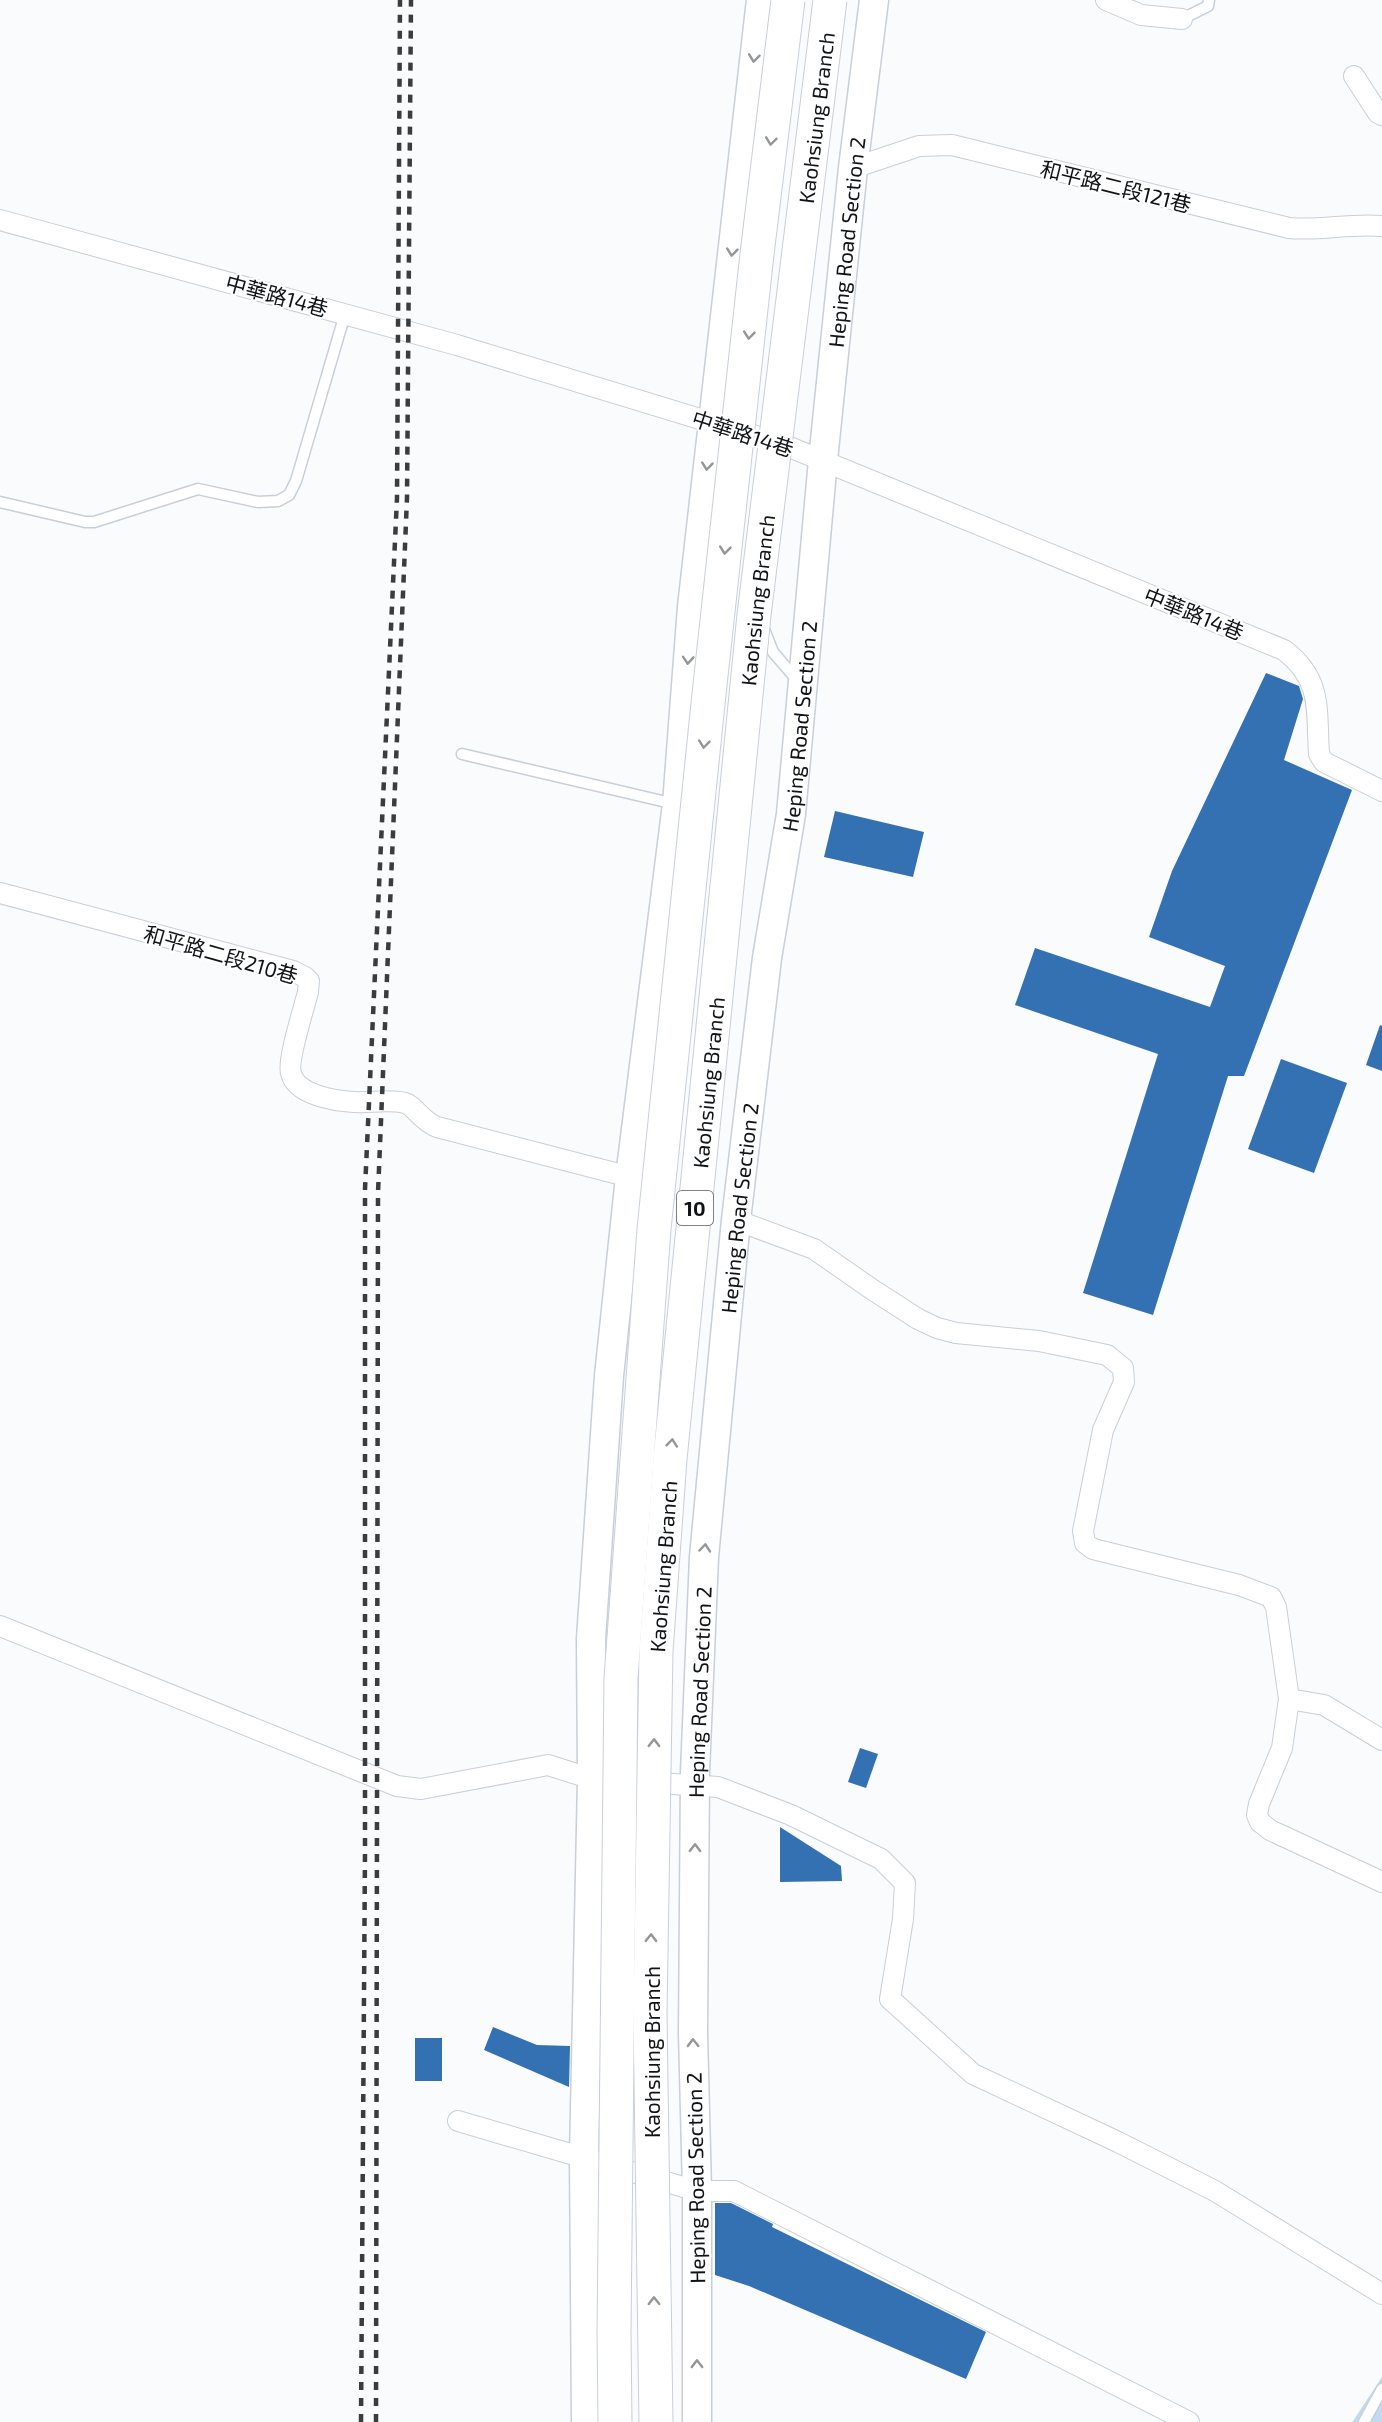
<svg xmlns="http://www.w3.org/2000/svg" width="1382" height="2422" viewBox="0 0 1382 2422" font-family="'Exo 2','Noto Sans TC',sans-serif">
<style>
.green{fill:#c3d9f2}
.building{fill:#3371b2}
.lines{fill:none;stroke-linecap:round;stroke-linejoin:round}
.lane-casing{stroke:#c7cfd8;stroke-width:13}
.street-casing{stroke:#c7cfd8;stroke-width:22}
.secondary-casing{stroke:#c7cfd8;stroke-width:31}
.lane{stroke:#fff;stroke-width:10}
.street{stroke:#fff;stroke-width:20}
.secondary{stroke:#fff;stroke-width:28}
.rail{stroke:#3a3d40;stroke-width:4.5;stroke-dasharray:8 8;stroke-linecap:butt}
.highway-bridge-casing{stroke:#c7cfd8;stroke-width:35;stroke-linecap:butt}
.highway-bridge{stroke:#fff;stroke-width:33}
.oneway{stroke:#939596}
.labels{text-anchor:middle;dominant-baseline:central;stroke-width:4.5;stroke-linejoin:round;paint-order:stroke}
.shield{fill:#fff;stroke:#585a5c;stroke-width:1.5}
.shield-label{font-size:20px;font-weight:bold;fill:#101316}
.street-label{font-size:21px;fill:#101316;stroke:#fff}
</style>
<rect width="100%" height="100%" fill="#fafbfd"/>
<path class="green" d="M 1382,2377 L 1382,2422 L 1352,2422 L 1353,2421 Z"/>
<g class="building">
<path d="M 1266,673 L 1299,686 L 1303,699 L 1284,760 L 1352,790 L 1244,1076 L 1228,1076 L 1153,1315 L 1083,1293 L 1158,1054 L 1015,1005 L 1035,948 L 1210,1007 L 1225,966 L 1149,937 L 1172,871 Z"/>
<path d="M 835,811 L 924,832 L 913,877 L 824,857 Z"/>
<path d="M 1380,1025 L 1382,1026 L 1382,1071 L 1366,1065 Z"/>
<path d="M 1281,1059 L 1347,1083 L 1314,1173 L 1248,1149 Z"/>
<path d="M 860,1748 L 878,1754 L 866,1788 L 848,1782 Z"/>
<path d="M 780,1827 L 841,1866 L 842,1881 L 780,1882 Z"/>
<path d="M 493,2027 L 537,2045 L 570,2046 L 569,2087 L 484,2050 Z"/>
<rect x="415" y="2038" width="27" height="43"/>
<path d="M 715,2203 L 731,2203 L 773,2224 L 772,2227 L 986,2332 L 966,2379 L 749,2286 L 715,2275 Z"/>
</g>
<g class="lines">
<g class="lane-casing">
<g id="lane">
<path d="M 1182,19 L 1208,6 L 1209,0"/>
<path d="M 0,502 L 85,522 L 94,522 L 198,489 L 258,502 L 278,501 L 289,495 L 296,481 L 345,314"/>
<path d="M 764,629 L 773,652 L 797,680"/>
<path d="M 462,754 L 675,804"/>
<path d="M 1364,2422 L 1382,2389"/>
</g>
</g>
<g class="street-casing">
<g id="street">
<path d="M 1106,0 L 1141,15 L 1182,19"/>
<path d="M 1354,76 L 1378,113 L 1382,115"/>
<path d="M 853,168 L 919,146 L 952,145 L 1289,228 C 1320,231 1351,223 1382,226"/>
<path d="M 0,220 L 457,345 L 782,444 L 1284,650 C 1323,680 1316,709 1319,754 L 1324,762 L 1382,791"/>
<path d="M 0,893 L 293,971 L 305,977 L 309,981 L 308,992 C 304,1008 287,1061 291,1073 C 296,1095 335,1101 354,1102 C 370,1103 389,1099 405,1103 C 414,1105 421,1121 437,1127 L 630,1177"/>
<path d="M 736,1220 L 814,1249 L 873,1290 L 918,1319 L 937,1328 L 956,1333 L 1039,1341 L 1107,1355 L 1123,1368 L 1124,1382 L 1103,1430 L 1083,1531 L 1085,1543 L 1093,1549 L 1239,1585 L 1271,1597 L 1276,1607 L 1289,1699 L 1282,1748 L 1259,1804 L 1257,1815 L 1260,1822 L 1270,1830 L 1382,1882"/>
<path d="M 0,1626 L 397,1786 L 421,1789 L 548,1765 L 592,1779 L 603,1780"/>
<path d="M 1289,1699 L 1324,1705 L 1382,1740"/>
<path d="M 645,1782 L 718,1787 L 791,1815 L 881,1859 L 905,1883 L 903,1919 L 890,1999 L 973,2074 L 1118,2142 L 1215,2191 L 1382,2294"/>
<path d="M 458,2121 L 697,2191 L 734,2191 L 1189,2422"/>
</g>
</g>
<g class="secondary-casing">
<g id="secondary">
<path d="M 586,2422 L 584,2156 L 592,1779 L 591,1639 L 609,1376 L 630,1177 L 677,804 L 692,607 L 761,0"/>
<path id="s1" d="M 697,2422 L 697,2191 L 693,2033 L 695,1772 L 704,1557 L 736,1220 L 767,958 L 791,814 L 823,460 L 853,168 L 874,0"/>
</g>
</g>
<use href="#lane" class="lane"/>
<use href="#street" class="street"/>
<use href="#secondary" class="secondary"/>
<g class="rail">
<path d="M 361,2422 L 365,1852 L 365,1189 L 397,498 L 400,0"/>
<path d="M 376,2422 L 378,1193 L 407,498 L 411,0"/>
</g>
<g class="highway-bridge-casing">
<g id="highway-bridge">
<path d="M 615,2422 L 614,2332 L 621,1678 L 654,1229 L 709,694 L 757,254 L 788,0"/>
<path id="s2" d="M 656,2422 L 650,2013 L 656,1651 L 670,1459 L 754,615 L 830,0"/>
</g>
</g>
<use href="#highway-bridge" class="highway-bridge"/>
</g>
<defs><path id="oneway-chevron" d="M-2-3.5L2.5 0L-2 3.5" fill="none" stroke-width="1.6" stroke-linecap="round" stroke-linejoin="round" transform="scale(1.5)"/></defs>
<g class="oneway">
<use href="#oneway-chevron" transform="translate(754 58) rotate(97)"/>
<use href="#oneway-chevron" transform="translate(771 141) rotate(97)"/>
<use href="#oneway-chevron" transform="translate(732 252) rotate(96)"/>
<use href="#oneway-chevron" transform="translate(749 335) rotate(96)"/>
<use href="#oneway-chevron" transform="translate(707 466) rotate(96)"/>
<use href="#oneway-chevron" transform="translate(725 550) rotate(96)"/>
<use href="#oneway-chevron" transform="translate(688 660) rotate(94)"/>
<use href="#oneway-chevron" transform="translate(704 744) rotate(96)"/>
<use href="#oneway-chevron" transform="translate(672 1443) rotate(-84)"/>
<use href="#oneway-chevron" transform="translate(705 1548) rotate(-85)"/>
<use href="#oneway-chevron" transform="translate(654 1743) rotate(-89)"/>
<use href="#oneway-chevron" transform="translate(695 1848) rotate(-89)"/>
<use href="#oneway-chevron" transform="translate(651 1938) rotate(-89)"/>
<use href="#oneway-chevron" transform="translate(693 2043) rotate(-91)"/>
<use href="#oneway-chevron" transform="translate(654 2301) rotate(-91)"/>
<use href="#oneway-chevron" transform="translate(697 2364) rotate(-90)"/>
</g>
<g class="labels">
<rect class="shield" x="677" y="1191" width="36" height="34" rx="4.5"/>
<g class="shield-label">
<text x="695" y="1208">10</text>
</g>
<g class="street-label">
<text stroke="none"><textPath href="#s2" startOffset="2313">Kaohsiung Branch</textPath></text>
<text transform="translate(1116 186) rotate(14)">和平路二段121巷</text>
<text stroke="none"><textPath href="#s1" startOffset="2188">Heping Road Section 2</textPath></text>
<text transform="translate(277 295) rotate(15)">中華路14巷</text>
<text transform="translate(743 433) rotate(18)">中華路14巷</text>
<text stroke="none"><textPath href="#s2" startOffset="1827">Kaohsiung Branch</textPath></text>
<text transform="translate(1194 613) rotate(22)">中華路14巷</text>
<text stroke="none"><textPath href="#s1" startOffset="1702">Heping Road Section 2</textPath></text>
<text transform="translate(221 954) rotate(16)">和平路二段210巷</text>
<text stroke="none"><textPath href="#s2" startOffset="1342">Kaohsiung Branch</textPath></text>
<text stroke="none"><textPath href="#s1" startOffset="1216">Heping Road Section 2</textPath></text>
<text stroke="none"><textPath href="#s2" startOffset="856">Kaohsiung Branch</textPath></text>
<text stroke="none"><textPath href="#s1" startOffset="730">Heping Road Section 2</textPath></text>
<text transform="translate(651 2052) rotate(-90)">Kaohsiung Branch</text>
<text transform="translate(695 2178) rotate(-91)">Heping Road Section 2</text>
</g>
</g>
</svg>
